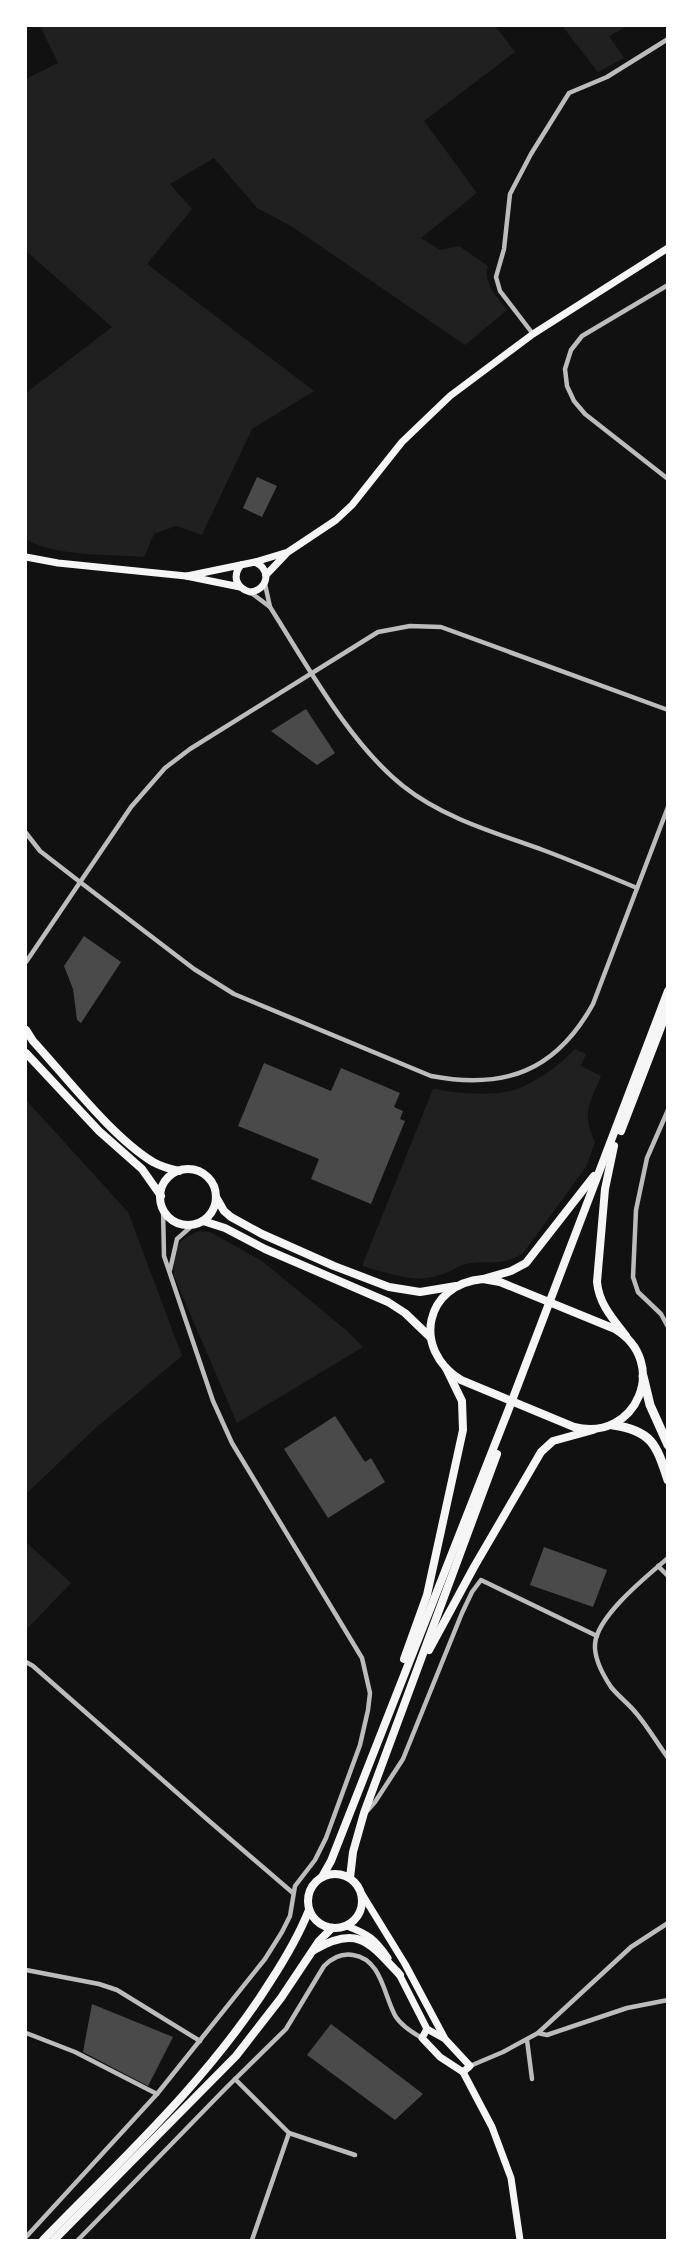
<svg xmlns="http://www.w3.org/2000/svg" width="693" height="2266" viewBox="0 0 693 2266" font-family="Quicksand,sans-serif">
<style>
.green{fill:#202020}
.building{fill:#4a4a4a}
.lines{fill:none;stroke-linecap:round;stroke-linejoin:round}
.minor{stroke:#bcbcbc;stroke-width:4.5}
.secondary{stroke:#f5f5f5;stroke-width:7}
.primary{stroke:#f5f5f5;stroke-width:8}
.trunk{stroke:#f5f5f5;stroke-width:8}
.motorway{stroke:#f5f5f5;stroke-width:9}
</style>
<rect width="100%" height="100%" fill="#111"/>
<g class="green">
<path d="M 40,26 L 495,26 L 515,52 L 424,121 L 477,193 L 421,238 L 440,250 L 459,246 L 488,266 C 483,284 497,297 507,310 L 465,345 L 291,226 L 257,208 L 214,158 L 170,184 L 192,209 L 147,264 L 314,391 L 252,429 L 202,535 L 176,526 L 154,534 L 144,557 C 111,554 53,557 26,539 L 26,393 L 112,327 L 26,251 L 26,79 L 58,63 Z"/>
<path d="M 562,26 L 627,26 L 609,36 L 624,58 L 598,72 Z"/>
<path d="M 575,1049 L 586,1054 L 581,1066 L 601,1076 C 590,1104 581,1112 595,1142 L 586,1167 L 524,1252 C 504,1268 488,1259 466,1264 C 457,1266 449,1273 440,1275 C 414,1284 388,1273 362,1266 L 433,1089 C 459,1093 497,1098 522,1087 C 540,1079 561,1064 575,1049 Z"/>
<path d="M 26,1100 L 128,1212 L 182,1356 L 91,1432 L 26,1494 Z"/>
<path d="M 200,1231 L 210,1232 L 262,1261 L 346,1330 L 363,1347 L 237,1423 L 174,1276 C 173,1251 175,1239 200,1231 Z"/>
<path d="M 26,1542 L 71,1583 L 26,1630 Z"/>
</g>
<g class="building">
<path d="M 257,477 L 277,486 L 262,517 L 243,508 Z"/>
<path d="M 306,709 L 335,753 L 317,765 L 271,731 Z"/>
<path d="M 84,936 L 121,962 L 81,1023 L 77,1020 L 73,989 L 64,966 Z"/>
<path d="M 264,1063 L 331,1091 L 341,1068 L 400,1093 L 394,1107 L 403,1111 L 400,1119 L 405,1121 L 371,1204 L 311,1179 L 319,1159 L 238,1126 Z"/>
<path d="M 335,1416 L 365,1462 L 371,1458 L 385,1482 L 328,1518 L 284,1449 Z"/>
<path d="M 544,1547 L 607,1570 L 593,1607 L 530,1585 Z"/>
<path d="M 92,2004 L 173,2037 L 148,2086 L 83,2052 Z"/>
<path d="M 331,2024 L 423,2094 L 395,2120 L 307,2055 Z"/>
</g>
<g class="lines">
<g class="minor">
<path d="M 668,285 L 582,336 L 571,350 L 565,369 L 567,386 L 574,401 L 585,414 L 668,479"/>
<path d="M 533,334 L 500,291 L 496,277 L 504,249 L 510,194 L 531,154 L 569,93 L 607,77 L 668,39"/>
<path d="M 265,584 L 270,607 C 307,665 349,743 403,786 C 443,818 496,833 543,850 C 575,862 606,875 637,888"/>
<path d="M 250,592 L 270,607"/>
<path d="M 26,833 L 40,851 L 80,882 L 194,969 L 234,994 L 431,1076 C 505,1090 556,1071 593,1004 L 668,807"/>
<path d="M 26,962 L 131,807 L 165,768 L 190,749 L 378,632 L 410,626 L 441,627 L 668,710"/>
<path d="M 668,1110 L 647,1158 L 636,1210 L 633,1277 L 638,1292 L 661,1314 L 668,1327"/>
<path d="M 170,1270 L 177,1239 L 194,1224"/>
<path d="M 668,1558 C 647,1576 597,1616 595,1644 C 594,1659 603,1675 611,1687 C 618,1696 629,1704 636,1713 C 648,1727 657,1743 668,1758"/>
<path d="M 658,1566 L 668,1576"/>
<path d="M 26,1662 L 33,1666 L 208,1820 L 293,1893"/>
<path d="M 368,1810 L 375,1802 L 403,1759 L 462,1613 L 472,1592 L 481,1580 L 597,1636"/>
<path d="M 26,1970 L 99,1984 L 117,1990 L 200,2041"/>
<path d="M 26,2033 L 75,2052 L 157,2094"/>
<path d="M 538,2033 L 547,2035 L 627,2008 L 668,2000"/>
<path d="M 527,2040 L 532,2079"/>
<path d="M 470,2066 L 503,2052 L 538,2033 L 631,1947 L 668,1923"/>
<path d="M 235,2079 L 289,2133 L 252,2240"/>
<path d="M 289,2133 L 355,2155"/>
<path d="M 26,2237 L 157,2094 L 265,1959 L 282,1932 L 290,1916 L 295,1886 L 315,1860 L 326,1838 L 360,1745 L 368,1710 L 370,1693 L 362,1658 L 232,1443 L 213,1401 L 164,1256 L 163,1209"/>
<path d="M 78,2240 L 225,2089 L 286,2029 L 324,1966 C 332,1958 341,1953 353,1955 C 382,1959 384,1997 396,2017 C 402,2026 413,2033 422,2038"/>
</g>
<g class="secondary">
<path d="M 26,557 L 58,563 L 186,576 L 240,587"/>
<path d="M 255,562 L 288,552 L 336,520 L 352,505 L 402,442 L 450,396 L 533,334 L 668,248"/>
<path d="M 266,575 L 286,554"/>
<path d="M 187,576 L 255,562 C 272,570 268,590 250,592 C 236,588 232,576 241,565"/>
<path d="M 362,1894 L 405,1964 L 444,2037"/>
<path d="M 347,1926 C 368,1934 375,1939 388,1958"/>
<path d="M 398,1972 L 427,2029 L 445,2039 L 470,2066 L 463,2072"/>
<path d="M 427,2029 L 422,2038 L 440,2057 L 463,2072 L 492,2127 L 511,2178 L 520,2240"/>
</g>
<g class="primary">
<path d="M 26,1030 L 33,1041 C 67,1078 112,1137 153,1162 C 162,1167 170,1169 179,1171"/>
<path d="M 26,1053 L 99,1131 L 142,1169 L 161,1196"/>
<circle cx="188" cy="1197" r="28"/>
<path d="M 216,1197 L 224,1211 L 231,1217 L 262,1234 L 334,1266 L 389,1287 L 420,1292 L 456,1286"/>
<path d="M 203,1221 L 225,1228 L 265,1249 L 388,1302 L 405,1313 L 430,1337"/>
<path d="M 483,1279 L 500,1282 L 615,1329 C 670,1362 637,1443 574,1427 L 461,1380 C 411,1349 425,1284 483,1279 Z"/>
</g>
<g class="trunk">
<path d="M 621,1131 L 668,1009"/>
<path d="M 614,1146 L 605,1189 L 597,1282 C 599,1304 613,1319 626,1336"/>
<path d="M 483,1279 L 511,1271 L 526,1263 L 594,1176"/>
<path d="M 429,1650 L 474,1567 L 541,1452 L 553,1441 L 593,1430"/>
<path d="M 404,1659 L 427,1595 L 463,1430 L 462,1401 L 446,1368"/>
<circle cx="335" cy="1901" r="27"/>
<path d="M 322,1877 L 331,1861 L 508,1411 L 668,991"/>
<path d="M 350,1878 L 353,1852 L 364,1813 L 497,1454"/>
<path d="M 314,1950 C 358,1924 370,1943 400,1975"/>
<path d="M 43,2240 C 123,2158 209,2079 270,1982 C 285,1959 299,1935 309,1910"/>
<path d="M 54,2240 L 236,2056 L 281,1998 L 319,1941 L 332,1928"/>
</g>
<g class="motorway">
<path d="M 643,1376 L 650,1405 L 668,1445"/>
<path d="M 613,1425 C 652,1431 656,1444 668,1480"/>
</g>
</g>
<rect width="693" height="2266" fill="none" stroke="#ffffff" stroke-width="54"/>
</svg>
